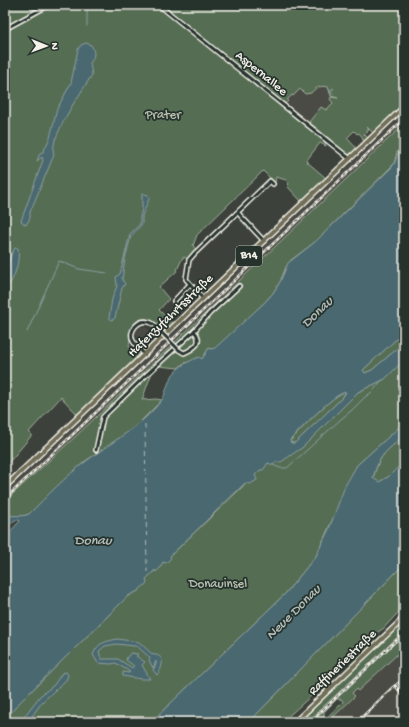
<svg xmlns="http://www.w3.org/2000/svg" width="409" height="727" viewBox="0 0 409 727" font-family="'Gochi Hand',sans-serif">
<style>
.built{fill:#4b4b45}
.green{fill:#556d53;stroke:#a4af9e}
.water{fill:#4a6870;stroke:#8e9fa0;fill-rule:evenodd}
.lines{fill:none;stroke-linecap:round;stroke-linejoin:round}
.stream{stroke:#8e9fa0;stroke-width:1}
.ferry{stroke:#b0bab8;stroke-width:1;stroke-dasharray:5 4;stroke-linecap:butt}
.minor-casing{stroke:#f4f1e8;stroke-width:6}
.major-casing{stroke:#f4f1e8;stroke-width:7}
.minor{stroke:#26332d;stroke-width:3}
.major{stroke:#716e59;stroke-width:4}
.rail-casing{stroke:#f4f1e8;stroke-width:2.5}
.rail{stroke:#26332d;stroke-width:1;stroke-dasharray:3;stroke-linecap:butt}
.minor-bridge-casing{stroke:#f4f1e8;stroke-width:6;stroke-linecap:butt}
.minor-bridge{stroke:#26332d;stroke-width:3}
.labels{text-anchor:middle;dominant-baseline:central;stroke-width:3.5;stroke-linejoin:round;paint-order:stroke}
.shield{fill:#26332d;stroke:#b6b8b0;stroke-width:1}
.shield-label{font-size:12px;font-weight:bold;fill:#f4f1e8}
.street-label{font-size:13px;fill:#f4f1e8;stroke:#26332d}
.park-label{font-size:13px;fill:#b4bcac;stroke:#26332d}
.water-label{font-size:14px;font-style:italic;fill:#b0bab8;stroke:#26332d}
</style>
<rect width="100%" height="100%" fill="#3c413b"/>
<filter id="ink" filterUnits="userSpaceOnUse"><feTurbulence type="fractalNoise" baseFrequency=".025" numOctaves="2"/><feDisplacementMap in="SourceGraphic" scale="8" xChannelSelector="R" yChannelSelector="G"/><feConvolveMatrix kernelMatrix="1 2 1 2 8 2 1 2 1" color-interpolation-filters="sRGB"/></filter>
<g filter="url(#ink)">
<g class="built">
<path d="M 336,70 L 341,98 L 323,116 L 318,111 L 309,122 L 286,103 L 288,101 L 287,100 L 290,96 L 311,79 Z"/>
<path d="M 404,113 L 404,124 L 75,437 L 5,501 L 5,493 Z"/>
<path d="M 141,327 L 145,327 L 149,330 L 156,338 L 144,349 L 139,345 L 137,340 L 138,338 L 135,332 Z"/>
<path d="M 404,630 L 404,634 L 344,692 L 312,722 L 307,722 Z"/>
<path d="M 404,648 L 404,722 L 328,722 L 355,697 L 352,693 L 356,689 L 359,691 Z"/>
</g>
<g class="green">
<path d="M 5,5 L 398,5 L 404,10 L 404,103 L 373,133 L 367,127 L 366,128 L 369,130 L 364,134 L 368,138 L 364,141 L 362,139 L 363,138 L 359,133 L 357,134 L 354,131 L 347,138 L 357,149 L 351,154 L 348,154 L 309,122 L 321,107 L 326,110 L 333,103 L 330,99 L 331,97 L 338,98 L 331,96 L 328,87 C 321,85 315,88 311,93 L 305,94 L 300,89 L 293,96 L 292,95 L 287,100 L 288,101 L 282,107 L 325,142 L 326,146 L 320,143 L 306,161 L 326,178 L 301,201 L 287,186 L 289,184 L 286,180 L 276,177 L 275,183 L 263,171 L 197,235 L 193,246 L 196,249 L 188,259 L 183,257 L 176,272 L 159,287 L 169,299 L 159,310 L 173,324 L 164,332 C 156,323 138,311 131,330 C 129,335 131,340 129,346 L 134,353 L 138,353 L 140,355 L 78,415 L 61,397 L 29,432 L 32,435 L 5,467 Z"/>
<path d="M 404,124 L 404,144 L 397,152 L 394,164 L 315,242 L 291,260 L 286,267 L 280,282 L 273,293 L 265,302 L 215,349 L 211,349 L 209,348 L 202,359 L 184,363 L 178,368 L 158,366 L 151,375 L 142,400 L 156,399 L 162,400 L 134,428 L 84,462 L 29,514 C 21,518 13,514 5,518 L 5,501 L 75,437 Z"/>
<path d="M 404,332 L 404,343 L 372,370 L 365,373 L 363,370 Z"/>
<path d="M 404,360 L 404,423 L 357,465 L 316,556 L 285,594 L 151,722 L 5,722 L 5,720 L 19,703 L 128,596 L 138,591 L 146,579 L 260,470 L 268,463 L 275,462 L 303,447 L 358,392 L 385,379 Z"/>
<path d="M 346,391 L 343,397 L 295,443 L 291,443 L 290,441 C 302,429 332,395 346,391 Z"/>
<path d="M 404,436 L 404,462 L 388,477 L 379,482 L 373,479 C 379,455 386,451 404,436 Z"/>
<path d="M 404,564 L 404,606 L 384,628 L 372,636 L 323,684 L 322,686 L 282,722 L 249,722 Z"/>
<path d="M 404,622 L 404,631 L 307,722 L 300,722 L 356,667 Z"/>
<path d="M 404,634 L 404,648 L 358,691 L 356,689 L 352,693 L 355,696 L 328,722 L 322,722 L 342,703 L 343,701 L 341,699 L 339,700 L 338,698 L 324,712 L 324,716 L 319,722 L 312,722 Z"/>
</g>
<g class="water">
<path d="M 86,43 L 91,45 C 95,51 95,57 90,63 L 92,75 L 72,106 L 63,122 L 55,140 L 53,150 L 54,155 L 30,212 L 30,218 L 26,225 L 21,221 L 43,160 L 42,157 L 37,161 L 40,153 L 43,152 L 50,138 L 57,109 L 71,83 L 78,49 L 81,45 Z"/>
<path d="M 404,144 L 404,151 L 401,155 L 402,157 L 404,156 L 404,332 L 363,370 L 365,373 L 372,370 L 404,343 L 404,360 L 385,379 L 358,392 L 303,447 L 281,462 L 275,462 L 273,465 L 268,463 L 263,470 L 260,470 L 255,475 L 257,480 L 250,484 L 245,483 L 170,556 L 171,558 L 166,563 L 163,562 L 160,568 L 156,572 L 155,570 L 146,579 L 147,583 L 138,591 L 128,596 L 19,703 L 5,720 L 5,537 L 20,521 L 19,520 L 15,520 L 5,529 L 5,518 C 13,513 21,518 29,514 C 47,496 65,477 85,462 C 111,442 141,427 161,401 C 165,396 166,390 168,384 C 174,369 184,363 199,357 L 202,359 L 209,348 L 211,349 L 215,348 L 265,302 L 273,293 L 280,282 L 288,263 L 315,242 L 392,167 C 398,160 396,152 404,144 ZM 346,392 L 343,397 L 295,443 L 291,443 L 290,440 C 300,430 334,393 346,392 Z"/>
<path d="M 142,193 L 148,195 L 149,199 L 142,216 L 142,224 L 131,236 L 125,259 L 122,279 L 125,284 L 122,288 L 115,318 L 112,320 L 109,318 L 112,299 L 117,286 L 116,277 L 120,274 L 130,234 L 140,224 L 140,217 L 142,209 Z"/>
<path d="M 15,248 L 18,248 C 20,260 15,279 7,287 L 8,296 L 5,308 C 5,292 5,261 15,248 Z"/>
<path d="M 404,423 L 404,436 C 386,451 379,455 373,478 L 379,482 L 388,477 L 404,462 L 404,564 L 249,722 L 151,722 L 285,594 L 316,556 L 329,529 L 345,486 L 357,465 Z"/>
<path d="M 117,639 L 139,642 L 153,655 C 166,654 163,668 157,675 L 153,670 L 156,665 L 156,661 L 153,668 L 149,660 L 150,658 L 137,646 L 134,646 L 117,644 L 105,646 L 99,651 L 101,659 L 118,659 L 132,668 L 134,666 L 126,660 L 127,657 L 131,653 L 138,654 L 136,656 L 145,662 L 142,665 L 150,679 L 141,679 L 123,676 L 123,672 L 129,673 L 130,672 L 116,663 L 111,664 L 98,663 L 93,655 C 98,642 105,642 117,639 Z"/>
<path d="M 66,672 L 68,675 L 66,680 L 42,702 L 28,722 L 16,722 L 23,718 L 40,696 L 54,685 L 62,673 Z"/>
</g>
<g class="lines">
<g class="stream">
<path d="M 87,26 L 87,5"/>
<path d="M 330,90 L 331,91 L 332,89 L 334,89 L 333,88"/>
<path d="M 330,90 L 329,88 L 330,93"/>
<path d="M 331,93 L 333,94 L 332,92"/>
<path d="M 27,332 L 59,261 L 79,269 L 107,273"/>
<path d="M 273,465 L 280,468 L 287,468 L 341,419 L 352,410 L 365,397 L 372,392 L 382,380"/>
</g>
<path class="ferry" d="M 145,424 L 147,572"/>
<g class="minor-casing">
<g id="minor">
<path d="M 159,5 L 350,159"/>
<path d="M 5,29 L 49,5"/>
<path d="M 238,213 L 264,241"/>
<path d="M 203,299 L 186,279 L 189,260 L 195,253 L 270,181 L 273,184"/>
<path d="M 174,301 L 190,284"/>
<path d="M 179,350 L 184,353 C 195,348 204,342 194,331"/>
<path d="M 145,355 C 141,350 136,346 133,341 C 128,330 139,319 149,322 C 154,323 158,328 161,332"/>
<path d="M 96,450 L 103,417 L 107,413 L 145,376 L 194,331 L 210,313 L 239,286"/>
</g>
</g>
<g class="major-casing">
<g id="major">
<path d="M 5,487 L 404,107"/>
<path d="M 295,722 L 404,618"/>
</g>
</g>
<use href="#minor" class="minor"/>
<use href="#major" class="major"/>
<g class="rail-casing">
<g id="rail">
<path d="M 5,499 L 404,119"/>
<path d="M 396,687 L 404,695"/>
<path d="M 310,722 L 404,633"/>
<path d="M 357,722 L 393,687 L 404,679"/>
</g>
</g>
<use href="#rail" class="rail"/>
<g class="minor-bridge-casing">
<path id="minor-bridge" d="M 161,332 L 179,350"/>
</g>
<use href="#minor-bridge" class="minor-bridge"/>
</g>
</g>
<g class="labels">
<rect class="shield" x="236" y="246" width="26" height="20" rx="3"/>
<g class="shield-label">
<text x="249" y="256">B14</text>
</g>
<g class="street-label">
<text transform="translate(261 74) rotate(39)">Aspernallee</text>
<text transform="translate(171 316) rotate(-44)">Hafenzufahrtsstraße</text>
<text transform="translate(343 663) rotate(-44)">Raffineriestraße</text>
</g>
<g class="park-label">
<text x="163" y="115">Prater</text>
<text x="218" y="584">Donauinsel</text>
</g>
<g class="water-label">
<text transform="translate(318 313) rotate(-44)">Donau</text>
<text x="93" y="541">Donau</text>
<text transform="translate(294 613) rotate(-45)">Neue Donau</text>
</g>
</g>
<rect width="409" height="727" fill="none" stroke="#26332d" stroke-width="20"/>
<rect x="10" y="10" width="389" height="707" fill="none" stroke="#f4f1e8" stroke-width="1.5" filter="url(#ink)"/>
<g transform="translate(46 46) rotate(91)" stroke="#26332d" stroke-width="3" paint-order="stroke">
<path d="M0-3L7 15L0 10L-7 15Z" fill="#f4f1e8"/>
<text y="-6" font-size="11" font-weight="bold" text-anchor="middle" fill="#f4f1e8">N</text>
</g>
</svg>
